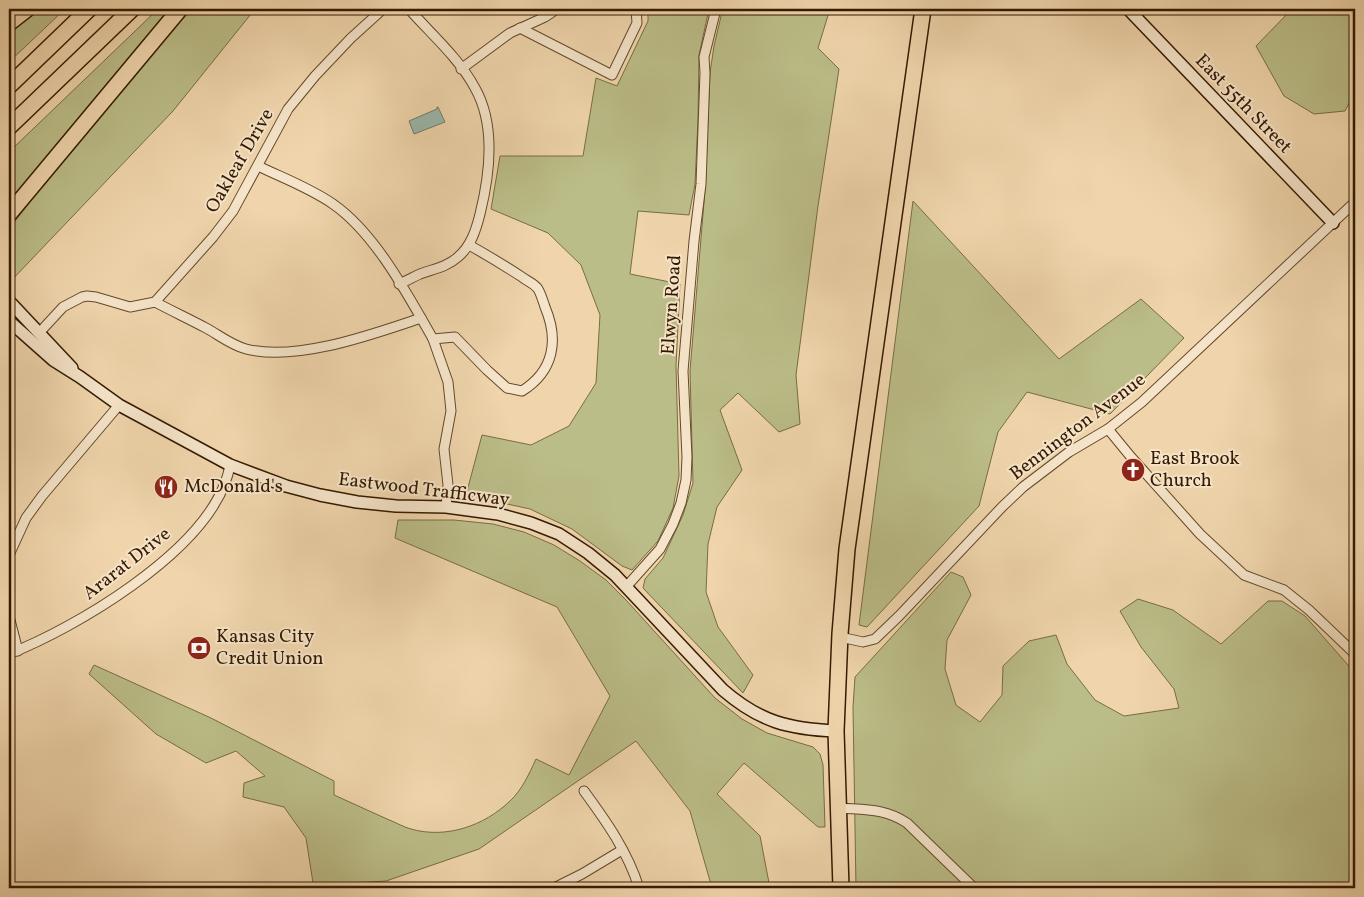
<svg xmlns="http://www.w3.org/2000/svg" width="1364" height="897" viewBox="0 0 1364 897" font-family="Vollkorn,serif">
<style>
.green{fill:#bbbd88;stroke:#786c44}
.water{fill:#9ab8ad;stroke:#717968}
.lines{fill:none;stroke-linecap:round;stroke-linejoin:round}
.street-casing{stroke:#63492b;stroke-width:11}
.secondary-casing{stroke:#341a00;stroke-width:14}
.highway-casing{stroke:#341a00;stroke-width:18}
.street{stroke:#f5e4c9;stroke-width:9}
.secondary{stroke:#f5e4c9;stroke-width:11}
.highway{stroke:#f0d5ac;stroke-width:15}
.labels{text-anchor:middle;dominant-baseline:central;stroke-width:4;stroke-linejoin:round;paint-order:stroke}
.street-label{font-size:19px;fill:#341a00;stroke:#f5e4c9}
.poi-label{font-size:19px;fill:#341a00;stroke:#f5e4c9;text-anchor:start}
</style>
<rect width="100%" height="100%" fill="#f0d5ac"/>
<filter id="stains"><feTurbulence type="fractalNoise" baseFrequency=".004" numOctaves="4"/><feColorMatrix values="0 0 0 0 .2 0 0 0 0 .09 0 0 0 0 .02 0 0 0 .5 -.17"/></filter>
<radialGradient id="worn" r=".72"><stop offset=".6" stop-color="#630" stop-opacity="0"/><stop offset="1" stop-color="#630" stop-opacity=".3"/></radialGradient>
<g class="green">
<path d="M 41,9 L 65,9 L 9,62 L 9,34 Z"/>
<path d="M 158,9 L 173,9 L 9,205 L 9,152 Z"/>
<path d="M 188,9 L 255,9 L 173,111 L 9,283 L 9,229 L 82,134 Z"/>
<path d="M 648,9 L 709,9 L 699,55 L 698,119 L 695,184 L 689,215 L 638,211 L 630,274 L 680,284 L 676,366 L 679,476 L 673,508 L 658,541 L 632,570 L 622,566 L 572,529 L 530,509 L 466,495 L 482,435 L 531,445 L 569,426 L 596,383 L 600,315 L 581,265 L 548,233 L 491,209 L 500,156 L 583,156 L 596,78 L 617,86 L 648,21 Z"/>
<path d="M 739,9 L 830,9 L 818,48 L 839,69 L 818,206 L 796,375 L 800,424 L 779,432 L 738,393 L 720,410 L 742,470 L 717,507 L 708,544 L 706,592 L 718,627 L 753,675 L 743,693 L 643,588 L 645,579 L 663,558 L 683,515 L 693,483 L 690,371 L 705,190 L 710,73 L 714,46 L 722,12 Z"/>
<path d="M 1292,9 L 1355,9 L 1355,62 L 1352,66 L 1355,92 L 1345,111 L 1314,114 L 1284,96 L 1256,46 Z"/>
<path d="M 913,201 L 1059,359 L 1141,299 L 1184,338 L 1110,414 L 1027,392 L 998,432 L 979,506 L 867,627 L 859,625 Z"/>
<path d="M 398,520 L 454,520 L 493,524 L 524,532 L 554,545 L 580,561 L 606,580 L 626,600 L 715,698 L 742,719 L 767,733 L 813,747 L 820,754 L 823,765 L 825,827 L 818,827 L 744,763 L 717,794 L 760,836 L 770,888 L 712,888 L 690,811 L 636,741 L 479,849 L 386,881 L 338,884 L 313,883 L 306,838 L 284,807 L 243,797 L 244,783 L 265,776 L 236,751 L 206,763 L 156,734 L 89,674 L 94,665 L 211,718 L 334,781 L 334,795 C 352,803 369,811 387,819 C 395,822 403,827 411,829 C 446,839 484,826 510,801 C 522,790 529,774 536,759 L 569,775 L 610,696 L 557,607 L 395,538 Z"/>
<path d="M 951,572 L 963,577 L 971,595 L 947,640 L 945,669 L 956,705 L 980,722 L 1002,695 L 1003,666 L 1029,641 L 1056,635 L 1067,664 L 1095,700 L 1124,716 L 1179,708 L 1174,689 L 1141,647 L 1120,611 L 1138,599 L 1173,610 L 1221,644 L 1268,601 L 1282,601 L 1305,616 L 1355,673 L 1355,888 L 856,888 L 853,707 L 855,677 Z"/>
</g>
<path class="water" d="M 437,107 L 438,107 L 445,122 L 414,134 L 409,121 L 437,109 Z"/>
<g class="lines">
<g class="street-casing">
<g id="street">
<path d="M 520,28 L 612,75 L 637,23 L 636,9"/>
<path d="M 461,69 L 510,33 L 545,17 L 557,9"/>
<path d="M 258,166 C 283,178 310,188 333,204 C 375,233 408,295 433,339 L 455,337 L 487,370 L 507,388 L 522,391 C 554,371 559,340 545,307 C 543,301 541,294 538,289 C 535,284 527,281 522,277 C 505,266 487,255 469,245"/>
<path d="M 399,284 C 407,281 413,277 420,274 C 433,269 447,267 458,257 C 471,246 476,230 480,214 C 490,174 496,125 475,88 C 459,58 431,34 409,9"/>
<path d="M 155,302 C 172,311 189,319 206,328 C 219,335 231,345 246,349 C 297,362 373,334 421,318"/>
<path d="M 39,333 L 63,307 L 82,297 L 87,296 L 96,297 L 130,307 L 155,302 L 213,237 L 233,211 L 288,109 L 315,76 L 351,38 L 383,9"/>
<path d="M 433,339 L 448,382 L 451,411 L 444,449 L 448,485 L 446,507"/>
<path d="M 1108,429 L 1131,457 L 1200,534 L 1244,575 L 1284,590 L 1309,610 L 1355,654"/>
<path d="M 9,555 L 26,518 L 42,496 L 119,405"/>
<path d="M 626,587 L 660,549 L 673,524 L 681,503 L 686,480 L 687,457 L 683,371 L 694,241 L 701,184 L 705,73 L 704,57 L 716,9"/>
<path d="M 9,616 L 18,651"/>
<path d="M 840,637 L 863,642 L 875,639 L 899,616 L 1002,507 L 1023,487 L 1069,452 L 1108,429 L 1142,402 L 1355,202"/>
<path d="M 9,654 C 77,627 198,555 225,483 C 227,478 229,471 230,465"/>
<path d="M 584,791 C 606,821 628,852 639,888"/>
<path d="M 839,808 C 865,810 884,808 907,823 L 974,888"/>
<path d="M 554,888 L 582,874 L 622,850"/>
</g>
</g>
<g class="secondary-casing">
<g id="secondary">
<path d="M 1128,9 L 1333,223"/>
<path d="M 9,301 L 72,368"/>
<path d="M 9,321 L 53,360 L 80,377 L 119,405 L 230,465 L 286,486 L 320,495 L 357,502 L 396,506 L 446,507 L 498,514 L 531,523 L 559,534 L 588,553 L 615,575 L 723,690 C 760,722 789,729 836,731"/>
</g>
</g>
<g class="highway-casing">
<g id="highway">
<path d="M 9,23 L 27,9"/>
<path d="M 9,86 L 89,9"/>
<path d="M 9,127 L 132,9"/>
<path d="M 9,214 L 180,9"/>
<path d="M 841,888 L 836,731 L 840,634 L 847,549 L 923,9"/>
</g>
</g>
<use href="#street" class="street"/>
<use href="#secondary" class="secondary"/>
<use href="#highway" class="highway"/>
</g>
<defs>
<g id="church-disc" transform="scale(1.25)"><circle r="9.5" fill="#8f2418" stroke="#f5e4c9"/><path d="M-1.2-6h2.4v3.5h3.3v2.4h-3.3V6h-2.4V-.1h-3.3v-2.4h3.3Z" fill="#fff"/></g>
<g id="restaurant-disc" transform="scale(1.25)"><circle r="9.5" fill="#8f2418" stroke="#f5e4c9"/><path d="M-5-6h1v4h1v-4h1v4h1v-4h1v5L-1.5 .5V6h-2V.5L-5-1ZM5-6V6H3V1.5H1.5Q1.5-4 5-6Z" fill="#fff"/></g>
<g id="bank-disc" transform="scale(1.25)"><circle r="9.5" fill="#8f2418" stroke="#f5e4c9"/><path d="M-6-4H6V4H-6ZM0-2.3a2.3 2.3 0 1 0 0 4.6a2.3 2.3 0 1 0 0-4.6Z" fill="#fff"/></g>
</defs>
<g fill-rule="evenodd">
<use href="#church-disc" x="1133" y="470"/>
<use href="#restaurant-disc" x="166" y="487"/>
<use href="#bank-disc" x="199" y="648"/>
</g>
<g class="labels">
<g class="street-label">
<text transform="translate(1243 104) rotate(46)">East 55th Street</text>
<text transform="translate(240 161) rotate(-60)">Oakleaf Drive</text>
<text transform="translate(672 305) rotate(-86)">Elwyn Road</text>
<text transform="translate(1078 427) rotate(-37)">Bennington Avenue</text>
<text transform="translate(424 490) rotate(7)">Eastwood Trafficway</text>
<text transform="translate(127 564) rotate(-38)">Ararat Drive</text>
</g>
<g class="poi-label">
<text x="1150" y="459">East Brook<tspan x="1150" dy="22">Church</tspan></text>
<text x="184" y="487">McDonald's</text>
<text x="216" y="637">Kansas City<tspan x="216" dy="22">Credit Union</tspan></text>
</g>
</g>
<rect width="1364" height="897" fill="none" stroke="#f0d5ac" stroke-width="30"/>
<rect x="10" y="10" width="1344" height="877" fill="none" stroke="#341a00" stroke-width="2.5"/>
<rect x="15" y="15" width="1334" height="867" fill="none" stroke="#341a00"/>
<rect width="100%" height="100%" filter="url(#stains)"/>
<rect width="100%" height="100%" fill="url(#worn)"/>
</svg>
